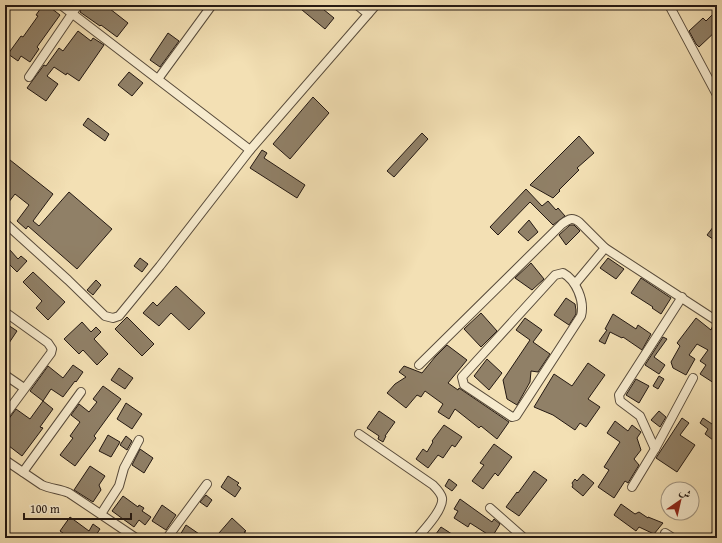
<svg xmlns="http://www.w3.org/2000/svg" width="722" height="543" viewBox="0 0 722 543" font-family="'Gentium Book Plus',Amiri,serif">
<style>
.building{fill:#908067;stroke:#241913}
.lines{fill:none;stroke-linecap:round;stroke-linejoin:round}
.street-casing{stroke:#584b3b;stroke-width:10}
.street{stroke:#f7ebce;stroke-width:8}
</style>
<rect width="100%" height="100%" fill="#f3e0b4"/>
<filter id="stains"><feTurbulence type="fractalNoise" baseFrequency=".005" numOctaves="4"/><feColorMatrix values="0 0 0 0 .2 0 0 0 0 .09 0 0 0 0 .02 0 0 0 .5 -.17"/></filter>
<radialGradient id="worn" r=".72"><stop offset=".6" stop-color="#630" stop-opacity="0"/><stop offset="1" stop-color="#630" stop-opacity=".3"/></radialGradient>
<g class="building">
<path d="M 43,5 L 47,5 L 60,15 L 37,47 L 39,49 L 30,62 L 21,56 L 18,61 L 8,54 L 21,36 L 23,37 L 38,16 L 36,15 Z"/>
<path d="M 83,5 L 105,5 L 128,23 L 117,37 L 101,25 L 100,26 L 80,12 Z"/>
<path d="M 296,5 L 318,5 L 334,18 L 325,29 Z"/>
<path d="M 717,10 L 717,30 L 699,47 L 696,44 L 689,31 L 703,18 L 706,21 Z"/>
<path d="M 78,31 L 91,41 L 93,38 L 104,45 L 79,81 L 67,73 L 66,75 L 54,67 L 47,76 L 58,84 L 46,101 L 27,88 L 44,65 L 46,66 L 59,48 L 63,51 Z"/>
<path d="M 168,33 L 179,41 L 160,67 L 150,60 Z"/>
<path d="M 129,72 L 143,83 L 132,96 L 118,85 Z"/>
<path d="M 313,97 L 329,113 L 290,159 L 273,144 Z"/>
<path d="M 88,118 L 109,134 L 105,141 L 83,125 Z"/>
<path d="M 422,133 L 428,139 L 394,177 L 387,171 Z"/>
<path d="M 579,136 L 594,153 L 577,168 L 579,170 L 559,190 L 560,191 L 553,198 L 530,185 Z"/>
<path d="M 262,150 L 267,153 L 264,158 L 305,185 L 297,198 L 250,168 Z"/>
<path d="M 5,156 L 53,194 L 33,221 L 39,226 L 69,192 L 112,229 L 77,269 L 28,226 L 26,229 L 17,221 L 29,205 L 15,194 L 5,207 Z"/>
<path d="M 526,189 L 542,206 L 548,201 L 556,210 L 558,208 L 565,216 L 553,225 L 530,202 L 498,235 L 490,227 Z"/>
<path d="M 529,220 L 538,232 L 528,241 L 518,232 Z"/>
<path d="M 717,222 L 717,242 L 707,235 Z"/>
<path d="M 570,225 L 574,225 L 580,231 L 566,245 L 559,235 Z"/>
<path d="M 10,250 L 18,259 L 21,256 L 27,261 L 17,272 L 5,260 L 5,255 Z"/>
<path d="M 140,258 L 148,264 L 142,272 L 134,266 Z"/>
<path d="M 608,258 L 624,269 L 616,279 L 600,268 Z"/>
<path d="M 531,263 L 544,279 L 532,290 L 515,278 Z"/>
<path d="M 33,272 L 65,302 L 48,320 L 36,308 L 42,301 L 23,282 Z"/>
<path d="M 641,278 L 671,298 L 661,314 L 652,308 L 653,307 L 631,293 Z"/>
<path d="M 96,280 L 101,285 L 93,295 L 87,290 Z"/>
<path d="M 176,286 L 205,313 L 189,330 L 171,313 L 159,326 L 143,313 L 153,302 L 157,306 Z"/>
<path d="M 566,298 L 575,304 L 576,310 L 576,314 L 569,325 L 554,315 Z"/>
<path d="M 481,313 L 497,331 L 481,347 L 464,329 Z"/>
<path d="M 613,314 L 636,329 L 638,325 L 651,334 L 642,350 L 623,337 L 622,338 L 610,332 L 605,344 L 599,341 L 607,330 L 605,329 Z"/>
<path d="M 127,317 L 154,344 L 142,356 L 115,329 Z"/>
<path d="M 525,318 L 542,330 L 533,342 L 550,354 L 538,372 L 531,371 L 530,382 L 517,405 L 507,399 L 503,380 L 530,340 L 516,330 Z"/>
<path d="M 696,318 L 711,330 L 713,325 L 717,326 L 717,385 L 700,374 L 706,365 L 700,361 L 708,350 L 697,344 L 689,355 L 695,359 L 686,375 L 673,368 L 671,362 L 680,346 L 677,343 Z"/>
<path d="M 82,322 L 91,332 L 96,327 L 101,332 L 94,339 L 108,354 L 97,365 L 83,350 L 79,354 L 64,339 Z"/>
<path d="M 5,323 L 17,331 L 5,349 Z"/>
<path d="M 663,337 L 667,339 L 654,357 L 665,365 L 659,374 L 645,365 Z"/>
<path d="M 447,345 L 467,360 L 448,383 L 458,390 L 459,388 L 509,422 L 497,439 L 481,426 L 479,428 L 455,409 L 449,419 L 438,412 L 443,404 L 425,391 L 421,397 L 417,395 L 406,408 L 387,393 L 395,384 L 406,377 L 399,372 L 404,366 L 422,373 L 435,357 Z"/>
<path d="M 487,359 L 502,373 L 489,390 L 474,376 Z"/>
<path d="M 588,363 L 605,375 L 588,399 L 600,407 L 586,427 L 580,423 L 575,430 L 553,415 L 534,407 L 554,374 L 572,386 Z"/>
<path d="M 73,365 L 83,372 L 76,382 L 75,381 L 63,397 L 51,389 L 43,401 L 30,391 L 48,366 L 63,378 Z"/>
<path d="M 119,368 L 133,378 L 125,389 L 111,380 Z"/>
<path d="M 659,376 L 664,379 L 658,389 L 653,386 Z"/>
<path d="M 636,379 L 649,386 L 639,403 L 626,395 Z"/>
<path d="M 103,386 L 121,399 L 94,436 L 96,438 L 75,466 L 60,455 L 73,438 L 70,436 L 80,422 L 71,415 L 79,404 L 89,412 L 97,402 L 93,399 Z"/>
<path d="M 43,401 L 53,409 L 40,427 L 43,428 L 22,456 L 9,446 L 10,445 L 5,441 L 5,424 L 16,409 L 30,419 Z"/>
<path d="M 126,403 L 142,414 L 132,429 L 117,419 Z"/>
<path d="M 379,411 L 395,422 L 385,436 L 386,436 L 383,442 L 378,439 L 379,436 L 367,428 Z"/>
<path d="M 659,411 L 666,417 L 660,427 L 651,420 Z"/>
<path d="M 717,417 L 717,443 L 705,434 L 708,429 L 700,423 L 703,418 L 712,424 Z"/>
<path d="M 682,418 L 689,423 L 680,435 L 695,445 L 677,472 L 656,458 Z"/>
<path d="M 615,421 L 628,431 L 632,425 L 641,432 L 637,438 L 641,450 L 634,459 L 639,465 L 628,483 L 625,481 L 614,498 L 598,487 L 609,470 L 604,467 L 620,442 L 607,433 Z"/>
<path d="M 444,425 L 462,437 L 455,447 L 452,445 L 443,458 L 438,455 L 428,468 L 416,459 L 423,449 L 427,452 L 433,442 L 432,441 Z"/>
<path d="M 108,435 L 120,442 L 111,457 L 99,451 Z"/>
<path d="M 126,436 L 132,441 L 127,450 L 120,445 Z"/>
<path d="M 494,444 L 512,457 L 498,476 L 495,473 L 483,489 L 472,481 L 484,465 L 480,463 Z"/>
<path d="M 140,449 L 153,458 L 144,473 L 132,465 Z"/>
<path d="M 90,466 L 105,476 L 99,485 L 101,490 L 93,502 L 74,490 Z"/>
<path d="M 534,471 L 547,480 L 519,516 L 506,507 L 517,492 L 518,493 Z"/>
<path d="M 583,474 L 594,483 L 583,496 L 572,487 L 573,485 L 572,483 L 575,479 L 577,481 Z"/>
<path d="M 228,476 L 239,483 L 237,485 L 241,488 L 235,497 L 221,487 Z"/>
<path d="M 449,479 L 457,485 L 452,491 L 445,486 Z"/>
<path d="M 206,495 L 212,500 L 207,507 L 200,502 Z"/>
<path d="M 123,496 L 138,507 L 139,505 L 144,508 L 142,511 L 151,517 L 145,525 L 139,520 L 134,527 L 112,511 Z"/>
<path d="M 460,499 L 492,522 L 494,519 L 500,524 L 492,537 L 470,523 L 468,527 L 454,518 L 458,511 L 454,509 Z"/>
<path d="M 621,504 L 635,514 L 639,512 L 648,518 L 648,517 L 663,523 L 654,534 L 639,527 L 636,531 L 614,515 Z"/>
<path d="M 162,505 L 176,515 L 166,530 L 152,521 Z"/>
<path d="M 70,517 L 89,531 L 93,524 L 100,529 L 94,538 L 70,538 L 60,531 Z"/>
<path d="M 232,518 L 246,531 L 244,532 L 253,538 L 224,538 L 219,533 Z"/>
<path d="M 186,525 L 205,538 L 185,538 L 180,535 Z"/>
<path d="M 441,527 L 458,538 L 433,538 Z"/>
</g>
<g class="lines">
<g class="street-casing">
<g id="street">
<path d="M 61,5 L 250,150 L 376,5"/>
<path d="M 357,5 L 368,14"/>
<path d="M 669,5 L 717,95"/>
<path d="M 29,77 L 78,5"/>
<path d="M 158,79 L 212,5"/>
<path d="M 5,223 L 68,280 L 105,316 L 113,318 L 119,316 L 160,266 L 250,150"/>
<path d="M 563,273 C 576,280 585,301 581,316 L 516,416 L 512,417 L 464,385 L 462,377 L 555,275 Z"/>
<path d="M 575,284 L 605,248"/>
<path d="M 5,312 L 48,343 L 52,349 L 51,353 L 5,415"/>
<path d="M 419,365 L 562,224 C 569,219 572,217 579,222 L 605,248 L 717,321"/>
<path d="M 5,375 L 24,388"/>
<path d="M 359,434 L 433,485 C 437,489 441,493 442,498 C 444,509 424,530 417,538"/>
<path d="M 655,449 L 640,416 L 620,401 L 619,395 L 682,297"/>
<path d="M 5,460 L 42,485 C 51,489 60,489 69,493 L 136,538"/>
<path d="M 23,472 L 81,392"/>
<path d="M 632,487 L 655,449 L 693,378"/>
<path d="M 490,508 L 524,538"/>
<path d="M 101,514 L 119,486 L 124,468 L 139,440"/>
<path d="M 665,533 L 673,538"/>
<path d="M 167,538 L 207,484"/>
<path d="M 713,538 L 717,533"/>
</g>
</g>
<use href="#street" class="street"/>
</g>
<rect width="722" height="543" fill="none" stroke="#f3e0b4" stroke-width="20"/>
<rect x="6" y="6" width="710" height="531" fill="none" stroke="#241913" stroke-width="2"/>
<rect x="10" y="10" width="702" height="523" fill="none" stroke="#241913"/>
<g transform="translate(680 501) rotate(34)"><circle r="19" fill="#f7ebce" stroke="#a39783"/>
<path d="M0-3L7 15L0 10L-7 15Z" fill="#8f2418"/>
<text y="-6" font-size="11" font-weight="bold" text-anchor="middle" fill="#241913">ش</text>
</g>
<path d="M24 513v6h107v-6" fill="none" stroke="#241913" stroke-width="2"/>
<text x="30" y="513" font-size="12" fill="#241913" stroke="#f7ebce" stroke-width="3" paint-order="stroke">100 m</text>
<rect width="100%" height="100%" filter="url(#stains)"/>
<rect width="100%" height="100%" fill="url(#worn)"/>
</svg>
